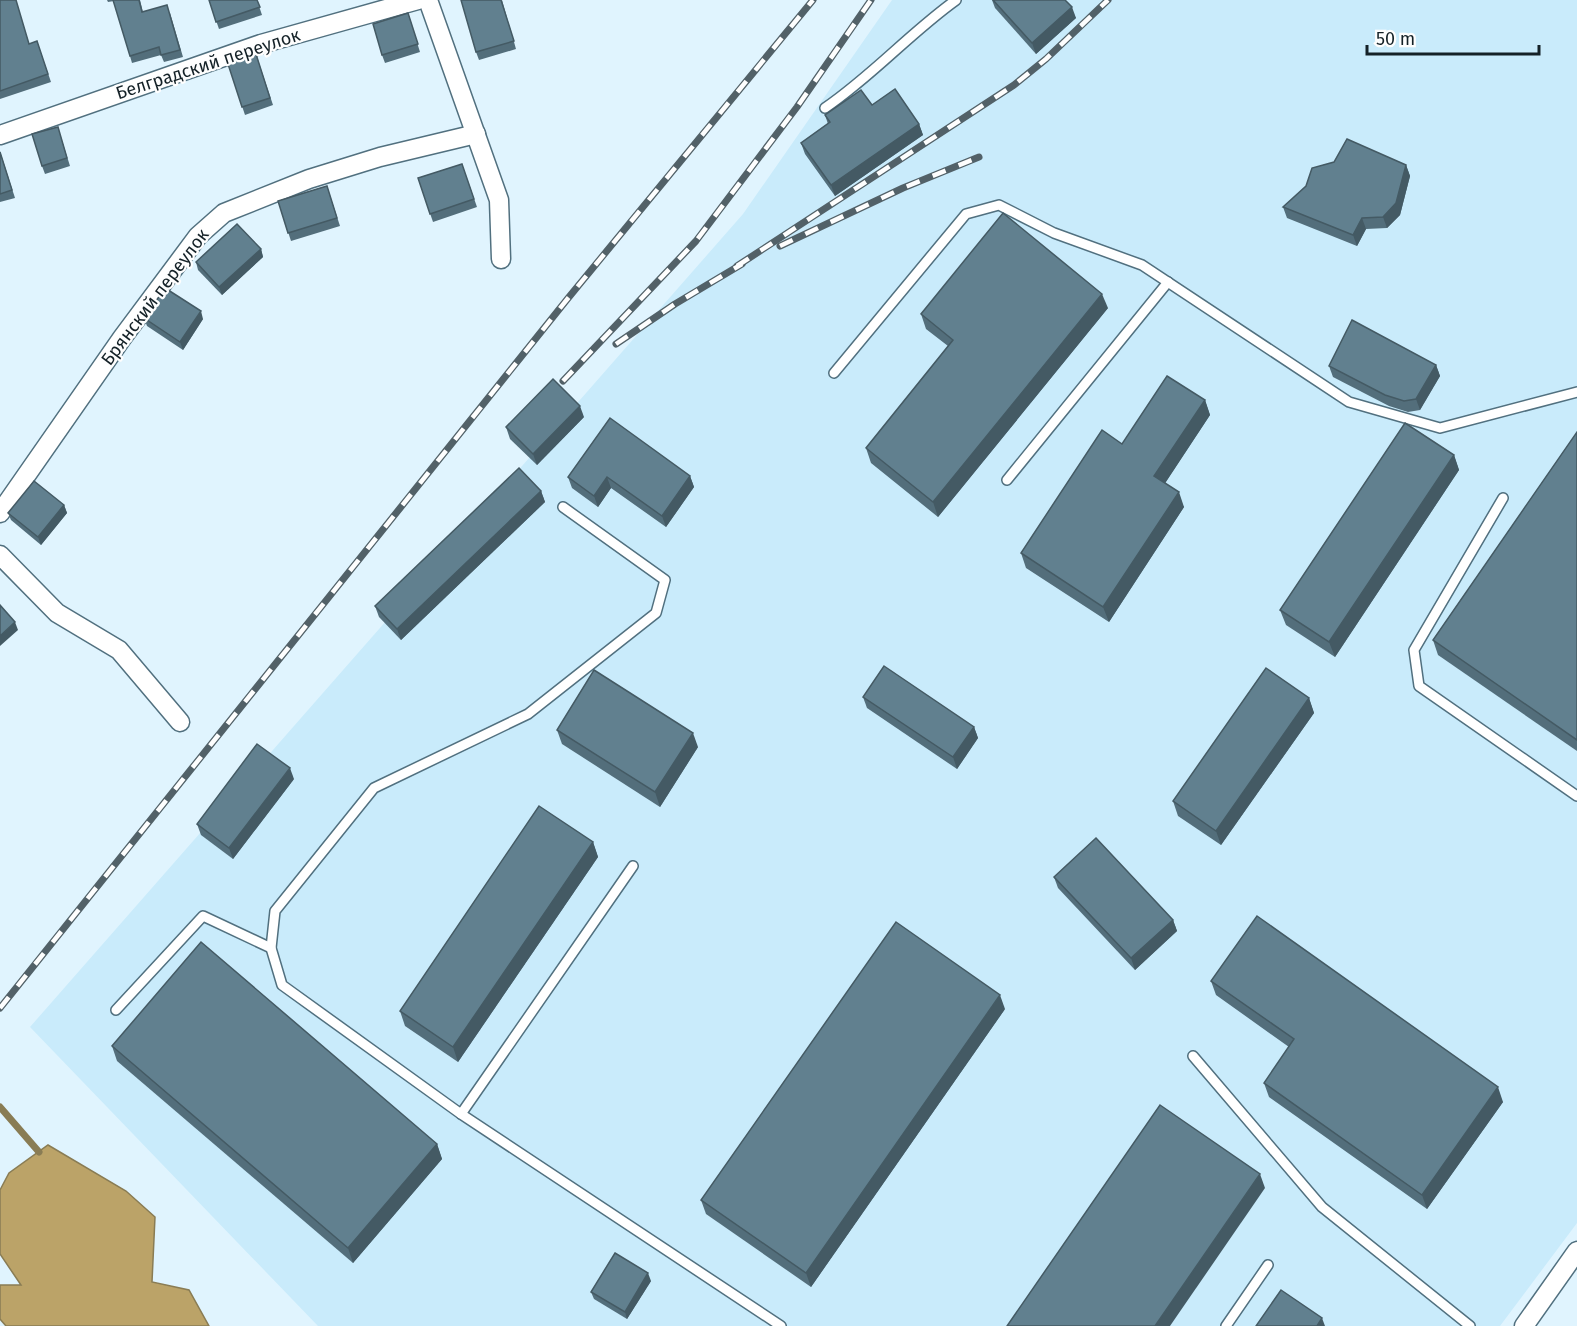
<svg xmlns="http://www.w3.org/2000/svg" width="1577" height="1326" viewBox="0 0 1577 1326" font-family="'Fira Sans',sans-serif">
<style>
.built{fill:#c9ebfb}
.water{fill:#bba368;stroke:#897c54;stroke-width:1.5}
.lines{fill:none;stroke-linecap:round;stroke-linejoin:round}
.stream{stroke:#897c54;stroke-width:7}
.service-casing{stroke:#51707f;stroke-width:12}
.minor-casing{stroke:#51707f;stroke-width:21}
.service{stroke:#fff;stroke-width:9}
.minor{stroke:#fff;stroke-width:18}
.rail-casing{stroke:#526168;stroke-width:7}
.rail{stroke:#fefefe;stroke-width:4.5;stroke-dasharray:14;stroke-linecap:butt}
.wall{fill:#536e7b}
.shaded-wall{fill:#445a64}
.building{fill:#61808f;stroke:#445a64;stroke-width:1.5}
.labels{text-anchor:middle;dominant-baseline:central;stroke-width:4.5;stroke-linejoin:round;paint-order:stroke}
.street-label{font-size:18px;fill:#142127;stroke:#fefefe}
</style>
<rect width="100%" height="100%" fill="#e0f4fe"/>
<path class="built" d="M 892,0 L 1577,0 L 1577,1223 L 1500,1326 L 318,1326 L 30,1027 L 743,214 Z"/>
<path class="water" d="M 48,1145 L 126,1191 L 155,1217 L 152,1282 L 189,1290 L 209,1326 L 6,1326 L 0,1319 L 0,1285 L 21,1285 L 0,1254 L 0,1190 L 9,1173 Z"/>
<g class="lines">
<path class="stream" d="M 0,1107 L 39,1152"/>
<g class="service-casing">
<g id="service">
<path d="M 825,108 C 872,76 910,33 956,0"/>
<path d="M 834,373 L 966,214 L 999,205 L 1054,233 L 1142,265 L 1349,402 L 1440,428 L 1577,392"/>
<path d="M 1007,480 L 1168,282"/>
<path d="M 1503,498 L 1414,650 L 1419,686 L 1577,796"/>
<path d="M 563,507 L 665,580 L 656,613 L 528,714 L 374,788 L 275,911 L 271,948 L 282,985 L 461,1114 L 781,1326"/>
<path d="M 116,1010 L 203,916 L 271,948"/>
<path d="M 1193,1056 L 1322,1207 L 1470,1326"/>
<path d="M 461,1114 L 633,866"/>
<path d="M 1226,1326 L 1268,1265"/>
</g>
</g>
<g class="minor-casing">
<g id="minor">
<path d="M 428,0 L 499,200 L 501,259"/>
<path d="M 0,135 L 261,44 L 418,0"/>
<path d="M 0,513 L 122,338 L 198,236 L 224,213 L 309,179 L 380,157 L 476,134"/>
<path d="M 0,555 L 57,613 L 119,650 L 180,722"/>
<path d="M 1524,1326 L 1577,1251"/>
</g>
</g>
<use href="#service" class="service"/>
<use href="#minor" class="minor"/>
<g class="rail-casing">
<g id="rail">
<path d="M 780,246 L 903,188 L 979,157"/>
<path d="M 737,266 L 1014,85 L 1046,59 L 1108,0"/>
<path d="M 616,344 L 675,304 L 742,264"/>
<path d="M 563,381 L 696,241 L 797,107 L 871,0"/>
<path d="M 0,1008 L 569,297 L 813,0"/>
</g>
</g>
<use href="#rail" class="rail"/>
</g>
<g class="wall">
<path d="M 0,0 L 16,0 L 29,44 L 37,41 L 51,82 L 0,99 Z"/>
<path d="M 107,0 L 140,0 L 143,12 L 170,13 L 183,57 L 164,62 L 161,55 L 132,63 L 114,1 L 108,2 Z"/>
<path d="M 209,0 L 257,0 L 262,15 L 219,29 Z"/>
<path d="M 502,0 L 516,49 L 479,60 L 476,52 Z"/>
<path d="M 992,0 L 1065,0 L 1076,18 L 1036,54 L 995,8 Z"/>
<path d="M 408,13 L 420,52 L 385,63 L 382,55 Z"/>
<path d="M 255,51 L 273,105 L 245,115 L 227,61 Z"/>
<path d="M 872,105 L 919,124 L 923,135 L 835,196 L 805,154 L 801,143 L 828,124 L 825,115 Z"/>
<path d="M 60,134 L 70,166 L 45,174 L 42,166 Z"/>
<path d="M 0,151 L 15,198 L 0,202 Z"/>
<path d="M 462,164 L 477,207 L 433,222 L 418,178 Z"/>
<path d="M 1406,165 L 1410,176 L 1400,215 L 1387,228 L 1366,229 L 1357,246 L 1287,218 L 1283,207 Z"/>
<path d="M 327,186 L 340,226 L 291,241 L 278,201 Z"/>
<path d="M 261,249 L 263,257 L 222,295 L 198,270 L 196,262 Z"/>
<path d="M 1108,308 L 938,517 L 871,463 L 866,448 L 948,346 L 926,329 L 921,314 Z"/>
<path d="M 144,318 L 203,319 L 183,350 L 147,326 Z"/>
<path d="M 1436,365 L 1440,376 L 1420,410 L 1408,412 L 1389,406 L 1333,377 L 1329,366 Z"/>
<path d="M 1205,400 L 1210,415 L 1165,483 L 1184,507 L 1109,622 L 1026,568 L 1021,553 L 1122,444 Z"/>
<path d="M 584,417 L 537,465 L 510,439 L 506,427 Z"/>
<path d="M 1577,432 L 1577,751 L 1438,655 L 1433,640 Z"/>
<path d="M 1454,455 L 1459,470 L 1335,657 L 1286,625 L 1280,610 Z"/>
<path d="M 690,476 L 694,487 L 666,527 L 611,488 L 598,507 L 572,488 L 568,477 Z"/>
<path d="M 541,491 L 545,502 L 401,640 L 379,617 L 375,606 Z"/>
<path d="M 64,505 L 67,513 L 41,545 L 11,520 L 8,513 Z"/>
<path d="M 863,697 L 974,727 L 978,738 L 957,769 L 867,708 Z"/>
<path d="M 1309,698 L 1314,713 L 1221,845 L 1178,816 L 1173,801 Z"/>
<path d="M 557,730 L 698,747 L 660,807 L 562,744 Z"/>
<path d="M 294,779 L 233,859 L 201,835 L 197,824 Z"/>
<path d="M 593,842 L 598,857 L 458,1062 L 405,1026 L 400,1011 Z"/>
<path d="M 1054,877 L 1173,920 L 1177,931 L 1135,970 L 1058,888 Z"/>
<path d="M 1211,981 L 1503,1102 L 1427,1209 L 1269,1097 L 1264,1083 L 1289,1047 L 1216,995 Z"/>
<path d="M 1005,1009 L 811,1287 L 706,1214 L 701,1200 Z"/>
<path d="M 112,1046 L 437,1144 L 442,1159 L 353,1263 L 117,1061 Z"/>
<path d="M 651,1281 L 627,1319 L 594,1299 L 591,1292 Z"/>
</g>
<g class="shaded-wall">
<path d="M 1072,7 L 1076,18 L 1036,54 L 1032,43 Z"/>
<path d="M 919,124 L 923,135 L 835,196 L 831,185 Z"/>
<path d="M 1406,165 L 1410,176 L 1400,215 L 1387,228 L 1383,217 Z"/>
<path d="M 1362,218 L 1366,229 L 1357,246 L 1353,235 Z"/>
<path d="M 261,249 L 263,257 L 222,295 L 219,287 Z"/>
<path d="M 1102,294 L 1108,308 L 938,517 L 933,502 Z"/>
<path d="M 201,311 L 203,319 L 183,350 L 180,342 Z"/>
<path d="M 1436,365 L 1440,376 L 1420,410 L 1416,399 Z"/>
<path d="M 1205,400 L 1210,415 L 1160,491 L 1154,476 Z"/>
<path d="M 580,406 L 584,417 L 537,465 L 533,454 Z"/>
<path d="M 1454,455 L 1459,470 L 1335,657 L 1329,642 Z"/>
<path d="M 690,476 L 694,487 L 666,527 L 662,516 Z"/>
<path d="M 607,477 L 611,488 L 598,507 L 594,496 Z"/>
<path d="M 541,491 L 545,502 L 401,640 L 397,629 Z"/>
<path d="M 1179,492 L 1184,507 L 1109,622 L 1103,607 Z"/>
<path d="M 64,505 L 67,513 L 41,545 L 38,537 Z"/>
<path d="M 15,622 L 18,630 L 0,646 L 0,636 Z"/>
<path d="M 1309,698 L 1314,713 L 1221,845 L 1216,831 Z"/>
<path d="M 974,727 L 978,738 L 957,769 L 953,757 Z"/>
<path d="M 693,733 L 698,747 L 660,807 L 655,792 Z"/>
<path d="M 290,768 L 294,779 L 233,859 L 229,848 Z"/>
<path d="M 593,842 L 598,857 L 458,1062 L 453,1047 Z"/>
<path d="M 1173,920 L 1177,931 L 1135,970 L 1131,958 Z"/>
<path d="M 1000,995 L 1005,1009 L 811,1287 L 806,1273 Z"/>
<path d="M 1498,1087 L 1503,1102 L 1427,1209 L 1422,1195 Z"/>
<path d="M 437,1144 L 442,1159 L 353,1263 L 348,1248 Z"/>
<path d="M 1260,1174 L 1265,1188 L 1170,1326 L 1155,1326 Z"/>
<path d="M 648,1273 L 651,1281 L 627,1319 L 625,1312 Z"/>
<path d="M 1322,1318 L 1325,1326 L 1317,1326 Z"/>
</g>
<g class="building">
<path d="M 0,0 L 16,0 L 29,44 L 37,41 L 48,74 L 0,91 Z"/>
<path d="M 113,0 L 139,0 L 142,12 L 167,5 L 180,50 L 161,55 L 159,47 L 130,56 Z"/>
<path d="M 209,0 L 257,0 L 260,7 L 216,22 Z"/>
<path d="M 461,0 L 501,0 L 514,41 L 476,52 Z"/>
<path d="M 993,0 L 1065,0 L 1072,7 L 1032,43 Z"/>
<path d="M 408,13 L 418,44 L 382,55 L 373,24 Z"/>
<path d="M 255,51 L 270,98 L 242,107 L 227,61 Z"/>
<path d="M 895,89 L 919,124 L 831,185 L 801,143 L 830,122 L 825,115 L 861,90 L 872,105 Z"/>
<path d="M 58,127 L 67,158 L 42,166 L 32,134 Z"/>
<path d="M 1347,139 L 1406,165 L 1396,203 L 1383,217 L 1362,218 L 1353,235 L 1283,207 L 1306,186 L 1312,168 L 1334,162 Z"/>
<path d="M 0,152 L 12,190 L 0,194 Z"/>
<path d="M 462,164 L 474,199 L 430,214 L 418,178 Z"/>
<path d="M 327,186 L 337,218 L 288,233 L 278,201 Z"/>
<path d="M 1003,213 L 1102,294 L 933,502 L 866,448 L 953,340 L 921,314 Z"/>
<path d="M 237,224 L 261,249 L 219,287 L 196,262 Z"/>
<path d="M 165,288 L 201,311 L 180,342 L 144,318 Z"/>
<path d="M 1352,320 L 1436,365 L 1416,399 L 1404,401 L 1385,395 L 1329,366 Z"/>
<path d="M 1167,376 L 1205,400 L 1154,476 L 1179,492 L 1103,607 L 1021,553 L 1102,430 L 1122,444 Z"/>
<path d="M 553,379 L 580,406 L 533,454 L 506,427 Z"/>
<path d="M 610,418 L 690,476 L 662,516 L 607,477 L 594,496 L 568,477 Z"/>
<path d="M 1405,423 L 1454,455 L 1329,642 L 1280,610 Z"/>
<path d="M 1577,432 L 1577,740 L 1433,640 Z"/>
<path d="M 519,468 L 541,491 L 397,629 L 375,606 Z"/>
<path d="M 34,481 L 64,505 L 38,537 L 8,513 Z"/>
<path d="M 0,605 L 15,622 L 0,636 Z"/>
<path d="M 884,666 L 974,727 L 953,757 L 863,697 Z"/>
<path d="M 1266,668 L 1309,698 L 1216,831 L 1173,801 Z"/>
<path d="M 594,670 L 693,733 L 655,792 L 557,730 Z"/>
<path d="M 257,744 L 290,768 L 229,848 L 197,824 Z"/>
<path d="M 539,806 L 593,842 L 453,1047 L 400,1011 Z"/>
<path d="M 1096,838 L 1173,920 L 1131,958 L 1054,877 Z"/>
<path d="M 1257,916 L 1498,1087 L 1422,1195 L 1264,1083 L 1294,1039 L 1211,981 Z"/>
<path d="M 896,922 L 1000,995 L 806,1273 L 701,1200 Z"/>
<path d="M 201,942 L 437,1144 L 348,1248 L 112,1046 Z"/>
<path d="M 1160,1105 L 1260,1174 L 1155,1326 L 1007,1326 Z"/>
<path d="M 615,1253 L 648,1273 L 625,1312 L 591,1292 Z"/>
<path d="M 1281,1290 L 1322,1318 L 1317,1326 L 1256,1326 Z"/>
</g>
<g class="labels">
<g class="street-label">
<text transform="translate(208 64) rotate(-18)">Белградский переулок</text>
<text transform="translate(155 297) rotate(-53)">Брянский переулок</text>
</g>
</g>
<path d="M1367 45v9h172v-9" fill="none" stroke="#142127" stroke-width="3"/>
<text x="1376" y="45" font-size="18" fill="#142127" stroke="#fefefe" stroke-width="4.5" paint-order="stroke">50 m</text>
</svg>
